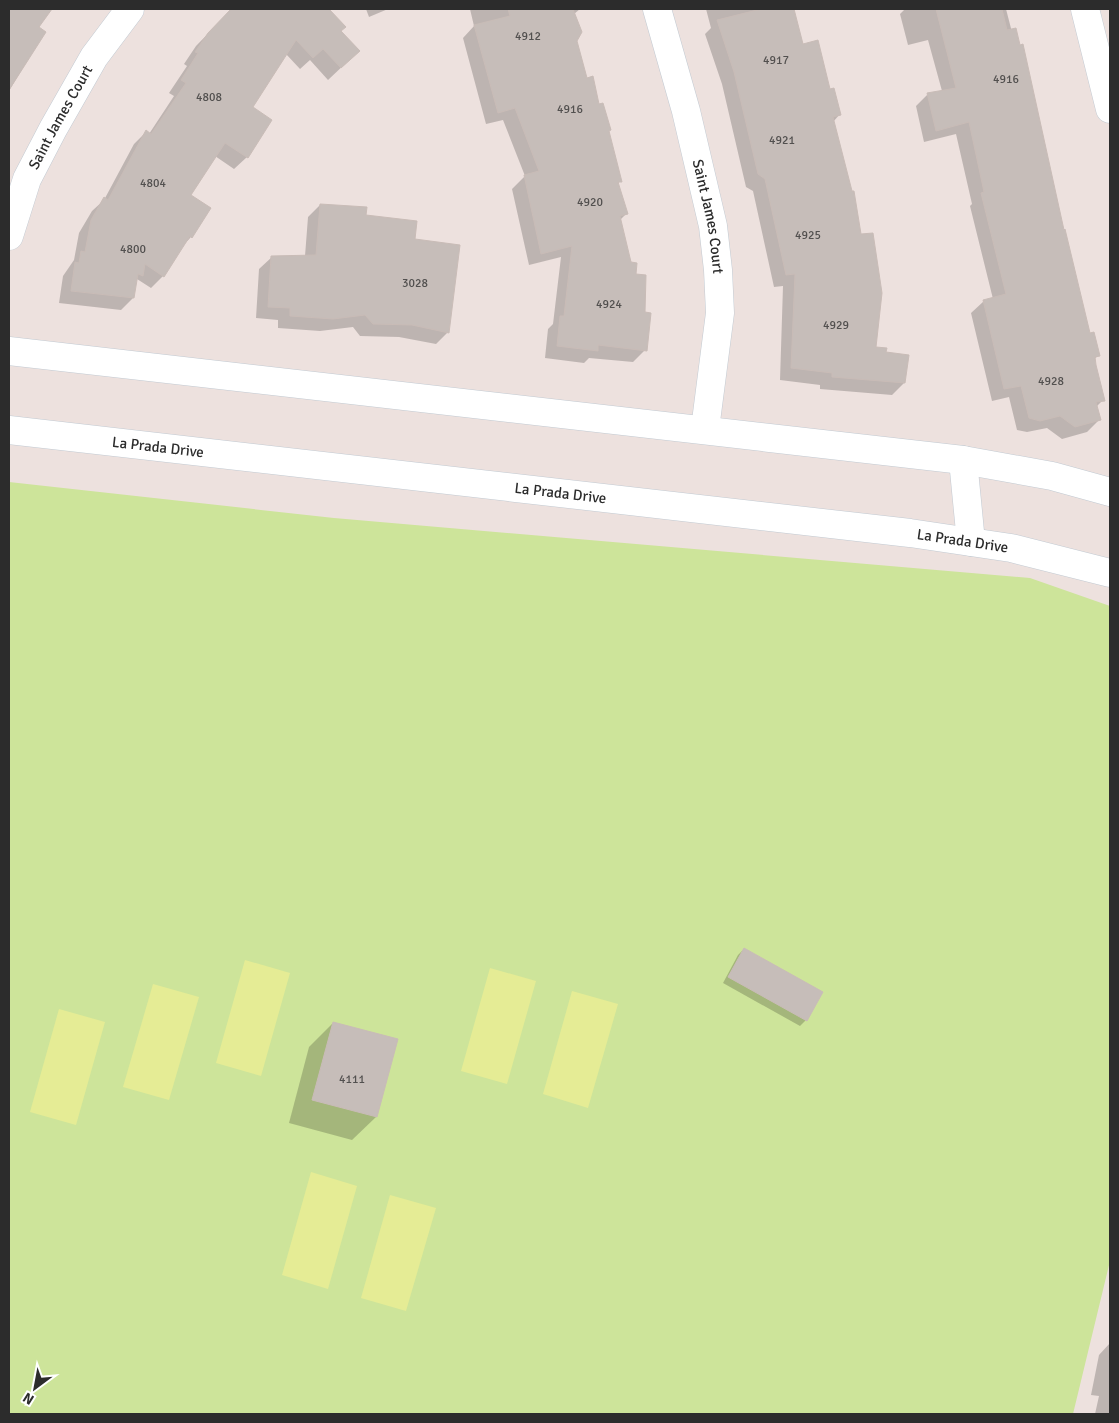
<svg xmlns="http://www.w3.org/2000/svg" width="1119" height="1423" viewBox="0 0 1119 1423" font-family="Signika,sans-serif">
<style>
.green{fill:#cde49a}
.pitch{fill:#e5ec95}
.shadow{fill:#0003}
.building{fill:#c6bdb9;stroke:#c9bcb7}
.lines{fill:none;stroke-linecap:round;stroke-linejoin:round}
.street-casing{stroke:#c2cad2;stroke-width:29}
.secondary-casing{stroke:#c2cad2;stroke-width:29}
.street{stroke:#fff;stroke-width:28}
.secondary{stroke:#fff;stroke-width:28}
.labels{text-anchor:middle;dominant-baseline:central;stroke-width:4;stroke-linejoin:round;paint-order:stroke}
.number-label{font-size:12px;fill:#52504f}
.street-label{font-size:15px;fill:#2c2c2c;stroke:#fff}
</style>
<rect width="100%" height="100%" fill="#ede1de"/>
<path class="green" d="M 9,482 L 334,518 L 1030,578 L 1110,606 L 1110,1261 L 1073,1414 L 9,1414 Z"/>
<g class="pitch">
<path d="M 245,960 L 290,973 L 261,1076 L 216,1063 Z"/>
<path d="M 490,968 L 536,981 L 507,1084 L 461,1071 Z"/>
<path d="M 153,984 L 199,997 L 169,1100 L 123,1087 Z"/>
<path d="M 572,991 L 618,1004 L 588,1108 L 543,1094 Z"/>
<path d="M 59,1009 L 105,1022 L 76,1125 L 30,1112 Z"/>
<path d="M 311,1172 L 357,1186 L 328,1289 L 282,1275 Z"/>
<path d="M 390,1195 L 436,1208 L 406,1311 L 361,1298 Z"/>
</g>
<g class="shadow">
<path d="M 9,9 L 50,9 L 37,28 L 44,32 L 9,91 Z"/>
<path d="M 232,9 L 327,9 L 339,22 L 346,63 L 328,80 L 310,60 L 300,69 L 286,54 L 251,108 L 247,157 L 234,169 L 215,156 L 189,195 L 191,237 L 181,248 L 163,276 L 151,288 L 137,279 L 136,281 L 133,298 L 121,310 L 59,303 L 63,276 L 74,260 L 79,233 L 92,211 L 104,200 L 134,144 L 146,132 L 149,134 L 174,96 L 169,93 L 187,66 L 184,64 L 196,46 Z"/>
<path d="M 366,9 L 388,9 L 369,17 Z"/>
<path d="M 470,9 L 580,9 L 574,14 L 575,40 L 586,79 L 608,132 L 620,181 L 617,185 L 626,214 L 619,221 L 634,275 L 645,350 L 633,362 L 589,358 L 584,363 L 545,358 L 548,329 L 553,324 L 561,257 L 529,265 L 512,189 L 525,176 L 503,120 L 486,124 L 463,38 L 474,26 Z"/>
<path d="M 706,9 L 793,9 L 803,46 L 829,90 L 840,114 L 833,122 L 875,348 L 885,353 L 904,383 L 892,395 L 820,389 L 820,385 L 780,380 L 783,286 L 774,287 L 753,191 L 746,187 L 722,84 L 705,34 L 711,28 Z"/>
<path d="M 905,9 L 1006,9 L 1090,335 L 1098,356 L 1094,359 L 1103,400 L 1096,407 L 1099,420 L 1087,432 L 1062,439 L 1047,428 L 1027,432 L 1017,430 L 1009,397 L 992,401 L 971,313 L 984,301 L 993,299 L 970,206 L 972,204 L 956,134 L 924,142 L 916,106 L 928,94 L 942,91 L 928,40 L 908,45 L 900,14 Z"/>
<path d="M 320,205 L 365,216 L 448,332 L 436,344 L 399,337 L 360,336 L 353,327 L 320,331 L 278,328 L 278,320 L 256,318 L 259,269 L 272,257 L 305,256 L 308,217 Z"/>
<path d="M 744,949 L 806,1020 L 800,1026 L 723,983 L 738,955 Z"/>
<path d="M 333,1023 L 376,1117 L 352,1140 L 289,1123 L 309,1047 Z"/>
<path d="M 1110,1343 L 1110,1414 L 1095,1414 L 1099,1396 L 1091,1395 L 1099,1355 Z"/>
</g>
<g class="building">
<path d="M 9,9 L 52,9 L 39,27 L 46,32 L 9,90 Z"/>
<path d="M 231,9 L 329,9 L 346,27 L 341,31 L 360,51 L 341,68 L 323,49 L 313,58 L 296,40 L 253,107 L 272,120 L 248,158 L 225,143 L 191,195 L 211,208 L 192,238 L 190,236 L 164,277 L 145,264 L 143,276 L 138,274 L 134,298 L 71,291 L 75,262 L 79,263 L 81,251 L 85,252 L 91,220 L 104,197 L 108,200 L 146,130 L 151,134 L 186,83 L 181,80 L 198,53 L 195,52 L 208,33 Z"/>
<path d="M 508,9 L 573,9 L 582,32 L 577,41 L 587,78 L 593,76 L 599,104 L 603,103 L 611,130 L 609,131 L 622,182 L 618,182 L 628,214 L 620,216 L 631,262 L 637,263 L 636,274 L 646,275 L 645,312 L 651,313 L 647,351 L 598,345 L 598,351 L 557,346 L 560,316 L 564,316 L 572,246 L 541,254 L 524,175 L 539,171 L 515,108 L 498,113 L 474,25 L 510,16 Z"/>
<path d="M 761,9 L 794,9 L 803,44 L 818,40 L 830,89 L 834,88 L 841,115 L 833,117 L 852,191 L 854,191 L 861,234 L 873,233 L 882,293 L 876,347 L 887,348 L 886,352 L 909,355 L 905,383 L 832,377 L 832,373 L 791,368 L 795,274 L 786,275 L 765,179 L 758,174 L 734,72 L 717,20 Z"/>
<path d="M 936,9 L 1002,9 L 1007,30 L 1016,28 L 1020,45 L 1023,44 L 1064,230 L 1065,229 L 1090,333 L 1094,332 L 1100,356 L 1095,357 L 1096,365 L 1105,401 L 1096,402 L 1101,420 L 1075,427 L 1060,416 L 1040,421 L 1029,418 L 1021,386 L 1004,389 L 983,300 L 1006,294 L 981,193 L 984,192 L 969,122 L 936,131 L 927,93 L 956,88 Z"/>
<path d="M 320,204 L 367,207 L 366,215 L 417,221 L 415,239 L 460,245 L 449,333 L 412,325 L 373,324 L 365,315 L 333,319 L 290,316 L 290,308 L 268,307 L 271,256 L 316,255 Z"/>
<path d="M 744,948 L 823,992 L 807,1021 L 728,977 Z"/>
<path d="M 333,1022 L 398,1039 L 377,1117 L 312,1100 Z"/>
</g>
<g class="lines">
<g class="street-casing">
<g id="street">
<path id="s1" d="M 657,9 L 686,111 L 713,226 L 718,270 L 720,313 L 705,429"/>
<path d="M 1085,9 L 1110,109"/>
<path id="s2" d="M 9,236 L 27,179 L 53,129 L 94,57 L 130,9"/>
</g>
</g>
<g class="secondary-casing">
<g id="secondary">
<path d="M 9,351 L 963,460 L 1052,476 L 1110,492"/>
<path id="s3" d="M 9,430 L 910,533 L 1011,548 L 1110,573"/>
<path d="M 963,460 L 971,542"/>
</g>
</g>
<use href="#street" class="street"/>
<use href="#secondary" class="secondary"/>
</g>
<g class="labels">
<g class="number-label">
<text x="528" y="36">4912</text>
<text x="776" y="60">4917</text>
<text x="1006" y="79">4916</text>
<text x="209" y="97">4808</text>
<text x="570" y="109">4916</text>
<text x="782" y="140">4921</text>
<text x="153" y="183">4804</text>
<text x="590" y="202">4920</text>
<text x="808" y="235">4925</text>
<text x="133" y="249">4800</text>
<text x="415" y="283">3028</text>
<text x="609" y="304">4924</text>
<text x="836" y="325">4929</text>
<text x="1051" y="381">4928</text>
<text x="352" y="1079">4111</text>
</g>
<g class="street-label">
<text stroke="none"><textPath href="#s2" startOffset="130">Saint James Court</textPath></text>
<text stroke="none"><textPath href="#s1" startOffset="214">Saint James Court</textPath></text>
<text stroke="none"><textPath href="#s3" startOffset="150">La Prada Drive</textPath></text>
<text stroke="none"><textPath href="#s3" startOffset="555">La Prada Drive</textPath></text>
<text stroke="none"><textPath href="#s3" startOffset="960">La Prada Drive</textPath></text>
</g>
</g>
<rect width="1119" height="1423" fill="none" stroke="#2c2c2c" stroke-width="20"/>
<g transform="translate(35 1388) rotate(212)" stroke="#ffffff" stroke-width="4" paint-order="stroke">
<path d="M0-4L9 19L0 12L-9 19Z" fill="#2c2c2c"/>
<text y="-8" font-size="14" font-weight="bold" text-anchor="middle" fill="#2c2c2c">N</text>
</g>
</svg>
